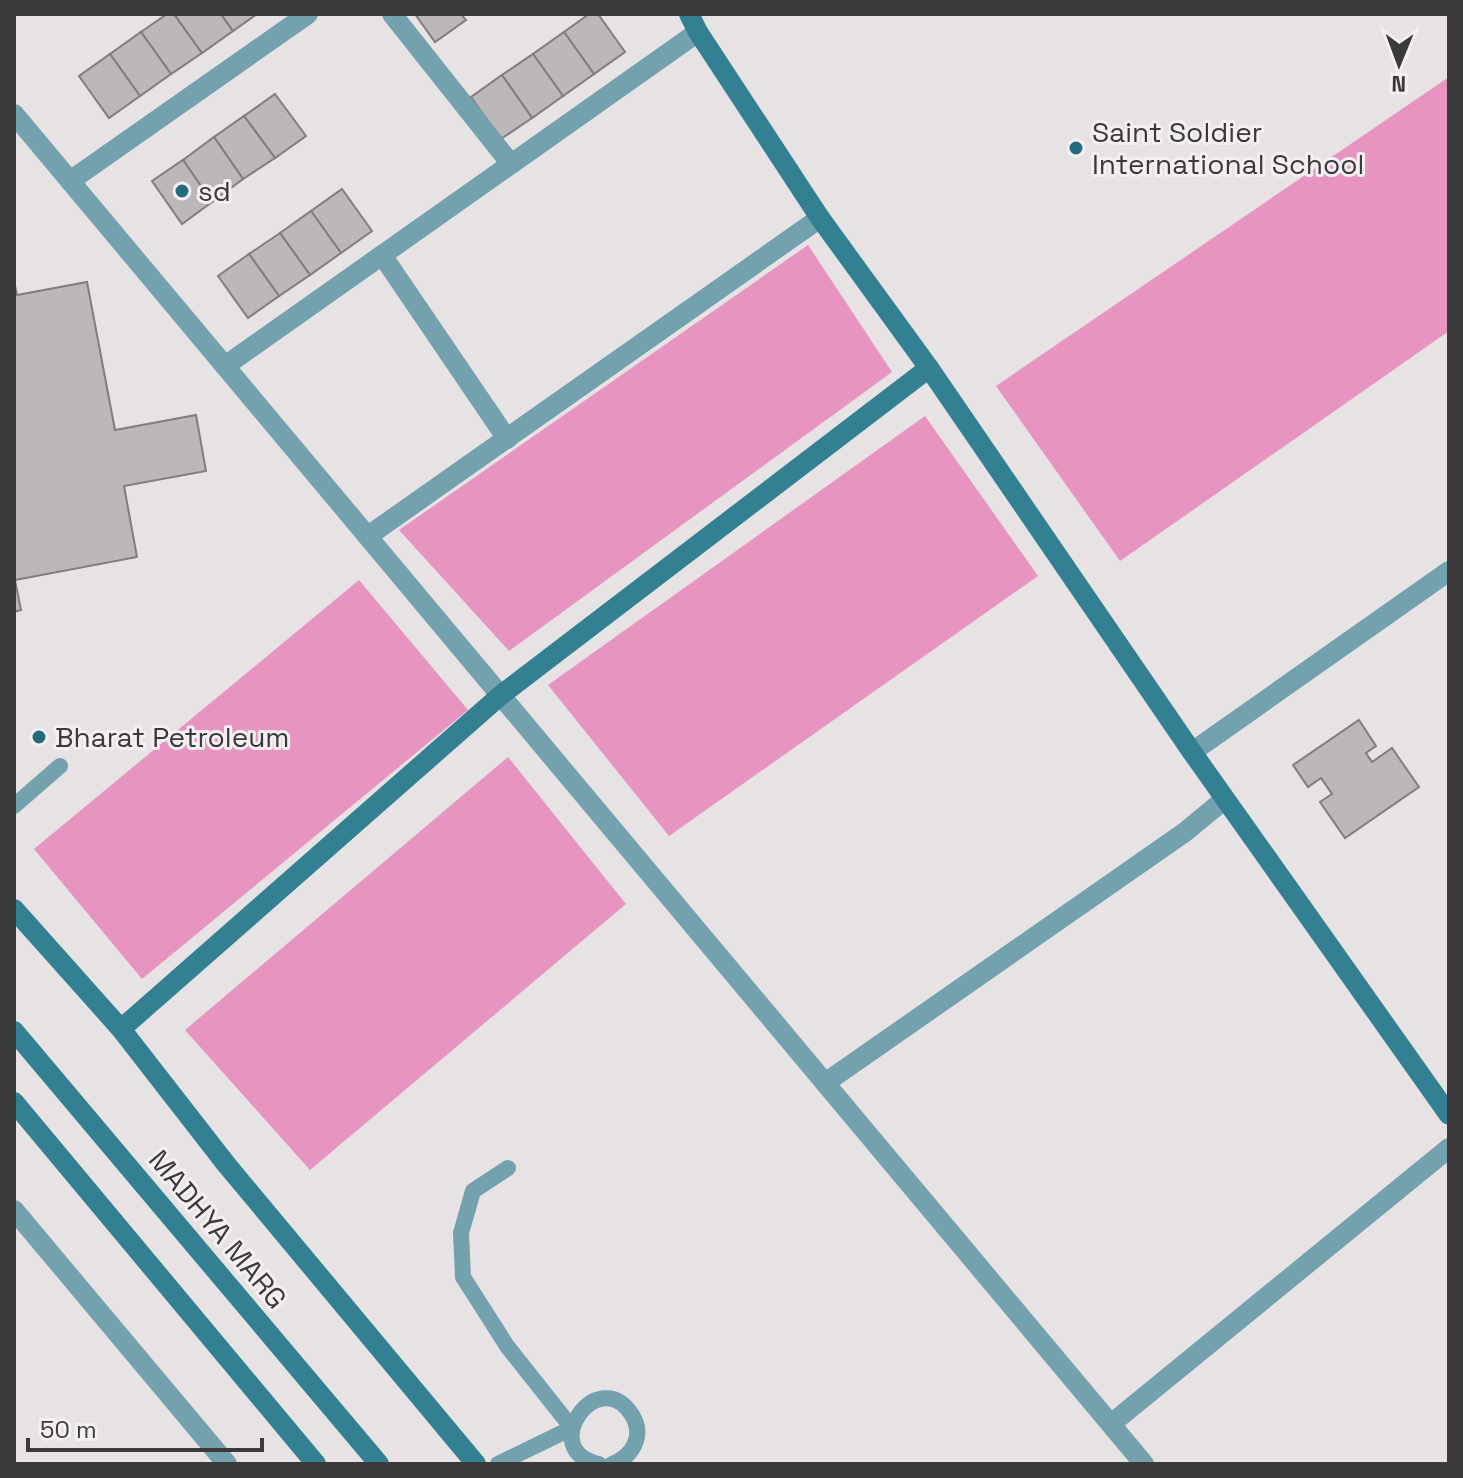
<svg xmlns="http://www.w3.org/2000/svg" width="1463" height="1478" viewBox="0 0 1463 1478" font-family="'Space Grotesk',sans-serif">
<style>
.green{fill:#e794c1}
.building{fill:#bcb7b9;stroke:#827d7f;stroke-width:2}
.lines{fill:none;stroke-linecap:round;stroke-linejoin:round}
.lane{stroke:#73a1ae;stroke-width:16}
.street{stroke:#73a1ae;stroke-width:20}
.secondary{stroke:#338093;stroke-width:20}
.poi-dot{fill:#266b7b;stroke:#f4eff2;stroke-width:3}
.labels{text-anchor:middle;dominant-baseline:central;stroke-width:6;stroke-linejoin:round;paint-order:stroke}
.poi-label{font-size:28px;fill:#3b393a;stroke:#f4eff2;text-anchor:start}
.street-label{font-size:28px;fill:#3b393a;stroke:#f4eff2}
</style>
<rect width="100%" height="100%" fill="#e7e2e4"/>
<g class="green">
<path d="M 1449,77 L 1449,331 L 1120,561 L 996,386 Z"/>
<path d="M 808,245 L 892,372 L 509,651 L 399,530 Z"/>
<path d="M 925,416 L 1038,576 L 669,836 L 548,685 Z"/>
<path d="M 359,580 L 468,710 L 142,979 L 34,849 Z"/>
<path d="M 508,757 L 626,904 L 310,1170 L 185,1030 Z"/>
</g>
<g class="building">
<path d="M 167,14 L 174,14 L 202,53 L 171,74 L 141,32 Z"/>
<path d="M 174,14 L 221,14 L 233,31 L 202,53 Z"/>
<path d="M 221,14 L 257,14 L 233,31 Z"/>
<path d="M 415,14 L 461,14 L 466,20 L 435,42 Z"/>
<path d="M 589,14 L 598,14 L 625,52 L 594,74 L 564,32 Z"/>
<path d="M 141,32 L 171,74 L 140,96 L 110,54 Z"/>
<path d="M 564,32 L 594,74 L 563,96 L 533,54 Z"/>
<path d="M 110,54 L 140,96 L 109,118 L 79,76 Z"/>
<path d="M 533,54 L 563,96 L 532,118 L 502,75 Z"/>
<path d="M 502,75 L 532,118 L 501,139 L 471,97 Z"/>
<path d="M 275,94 L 306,136 L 275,158 L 244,116 Z"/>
<path d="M 244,116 L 275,158 L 243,179 L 214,137 Z"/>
<path d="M 214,137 L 243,179 L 212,202 L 183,160 Z"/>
<path d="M 183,160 L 212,202 L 182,224 L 152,181 Z"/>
<path d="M 342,189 L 372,231 L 341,253 L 311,211 Z"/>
<path d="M 311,211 L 341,253 L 310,275 L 280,233 Z"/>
<path d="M 280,233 L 310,275 L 279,296 L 249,254 Z"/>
<path d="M 249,254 L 279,296 L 248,318 L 218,276 Z"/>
<path d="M 14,281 L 17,295 L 87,282 L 115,430 L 196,415 L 206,471 L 124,486 L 137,557 L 15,580 L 21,610 L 14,612 Z"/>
<path d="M 1359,720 L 1376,746 L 1366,753 L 1372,762 L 1392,748 L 1419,787 L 1345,838 L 1320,802 L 1332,794 L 1321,778 L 1308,787 L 1293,765 Z"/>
</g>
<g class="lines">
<g class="lane">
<path d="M 14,806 L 60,766"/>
<path d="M 498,1464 L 572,1428 L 507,1346 L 463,1277 L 461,1233 L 473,1191 L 508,1168"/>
<path d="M 599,1464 C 535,1450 599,1362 632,1415 C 645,1436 632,1457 612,1464"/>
</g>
<g class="street">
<path d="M 392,14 L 511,164"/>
<path d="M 14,114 L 1144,1464"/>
<path d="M 70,181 L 308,14"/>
<path d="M 382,255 L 507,439"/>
<path d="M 225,366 L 698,32"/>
<path d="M 368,536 L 820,218"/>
<path d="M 1192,752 L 1449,571"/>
<path d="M 825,1083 L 1185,832 L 1225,799"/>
<path d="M 14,1210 L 227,1464"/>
<path d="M 1111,1424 L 1449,1148"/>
</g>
<g class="secondary">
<path d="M 689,14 L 698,32 L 820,218 L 929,368 L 1192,752 L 1449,1115"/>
<path d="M 14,909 L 121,1029 L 226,1164 L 476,1464"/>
<path d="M 121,1029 L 501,695 L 929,368"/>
<path d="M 14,1031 L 379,1464"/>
<path d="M 14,1102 L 316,1464"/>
</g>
</g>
<g class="poi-dot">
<circle cx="1076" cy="148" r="8"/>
<circle cx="182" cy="191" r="8"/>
<circle cx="39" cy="737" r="8"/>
</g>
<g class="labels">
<g class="poi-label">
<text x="1092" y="132">Saint Soldier<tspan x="1092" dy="32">International School</tspan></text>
<text x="198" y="191">sd</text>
<text x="55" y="737">Bharat Petroleum</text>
</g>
<g class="street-label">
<text transform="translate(218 1229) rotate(50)">MADHYA MARG</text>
</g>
</g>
<rect width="1463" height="1478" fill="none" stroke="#3b393a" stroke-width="32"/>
<g transform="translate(1399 64) rotate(181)" stroke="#f4eff2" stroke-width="6" paint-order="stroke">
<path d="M0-6L14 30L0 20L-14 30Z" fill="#3b393a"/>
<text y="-12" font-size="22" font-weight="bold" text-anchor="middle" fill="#3b393a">N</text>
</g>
<path d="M28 1438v12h234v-12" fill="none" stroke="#3b393a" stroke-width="4"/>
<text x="40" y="1438" font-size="24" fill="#3b393a" stroke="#f4eff2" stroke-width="6" paint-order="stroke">50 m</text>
</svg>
